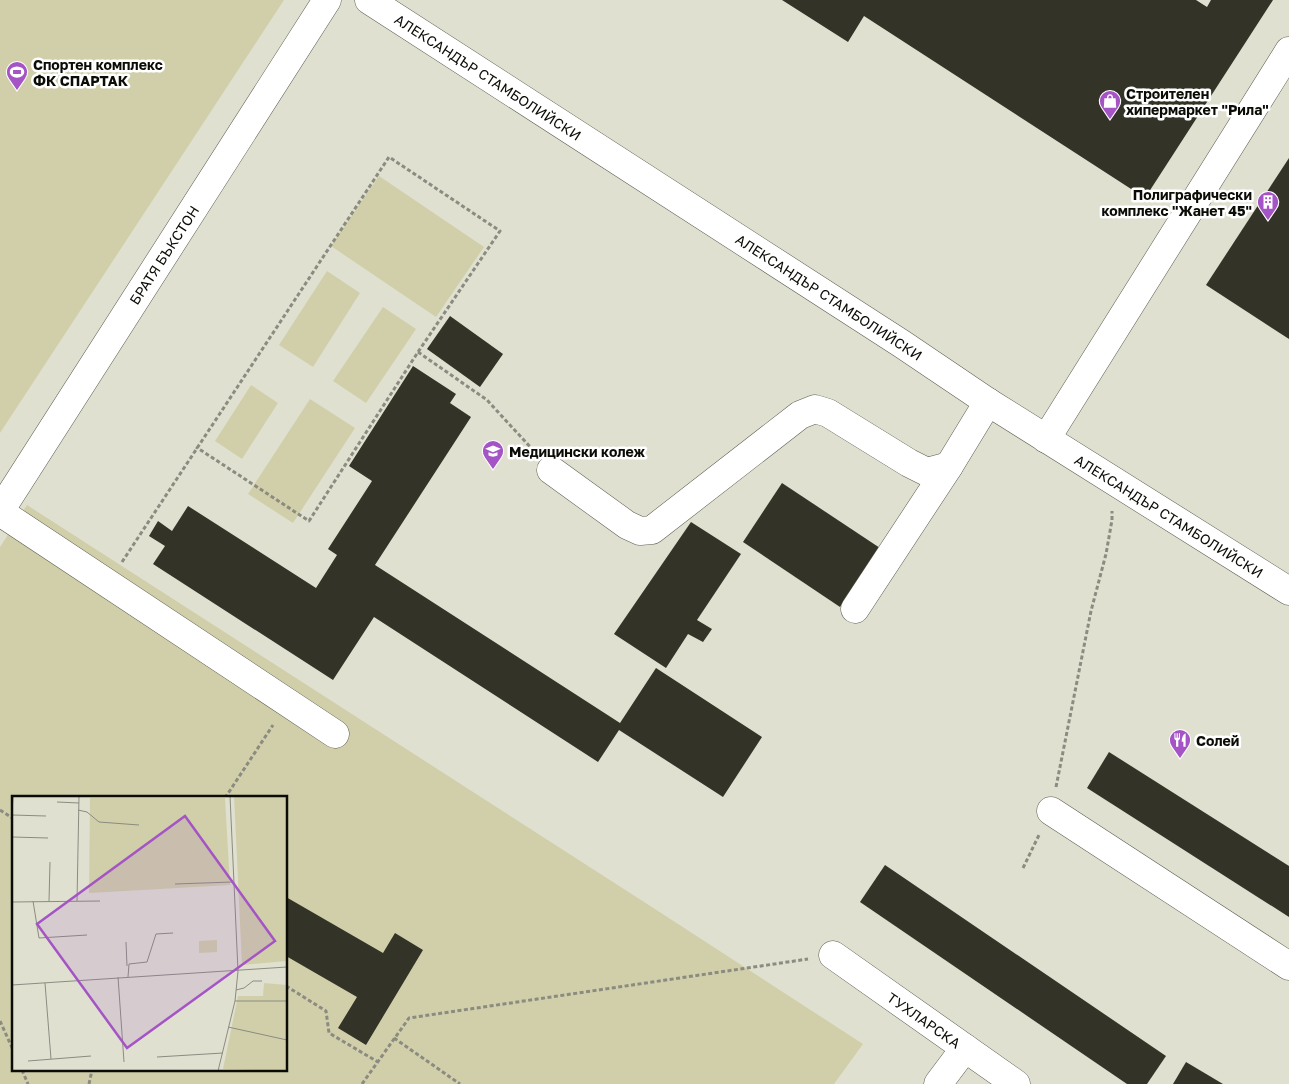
<svg xmlns="http://www.w3.org/2000/svg" width="1289" height="1084" viewBox="0 0 1289 1084" font-family="'Golos Text',sans-serif">
<style>
.green{fill:#d1cfaa;fill-rule:evenodd}
.building{fill:#333327}
.lines{fill:none;stroke-linecap:round;stroke-linejoin:round}
.minor-casing{stroke:#5e5e51;stroke-width:29}
.path{stroke:#8b8b80;stroke-width:3;stroke-dasharray:4 2.5;stroke-linecap:butt}
.minor{stroke:#fff;stroke-width:28}
.labels{text-anchor:middle;dominant-baseline:central;stroke-width:5;stroke-linejoin:round;paint-order:stroke}
.poi-label{font-size:14px;font-weight:bold;fill:#0c0c07;stroke:#fff;text-anchor:start}
.street-label{font-size:14px;fill:#0c0c07;stroke:#fff}
.inset-road{fill:none;stroke:#8b8b80;stroke-width:1}
.view{fill:#a454c5;fill-opacity:0.15;stroke:#a454c5;stroke-width:2.5}
.inset-edge{fill:none;stroke:#0c0c07;stroke-width:2.5}
</style>
<rect width="100%" height="100%" fill="#e0e0d1"/>
<g class="green">
<path d="M 0,0 L 284,0 L 0,433 Z"/>
<path d="M 379,176 L 484,247 L 436,317 L 331,246 Z"/>
<path d="M 327,271 L 360,293 L 313,367 L 279,345 Z"/>
<path d="M 383,307 L 416,329 L 366,403 L 333,381 Z"/>
<path d="M 251,385 L 278,403 L 242,459 L 215,441 Z"/>
<path d="M 310,399 L 355,428 L 293,523 L 248,494 Z"/>
<path d="M 27,505 L 655,909 L 863,1044 L 834,1084 L 0,1084 L 0,547 ZM 14,798 L 286,798 L 286,1070 L 14,1070 Z"/>
</g>
<g class="building">
<path d="M 782,0 L 1196,0 L 1207,7 L 1211,0 L 1273,0 L 1145,198 L 864,16 L 848,42 Z"/>
<path d="M 1289,158 L 1289,339 L 1206,285 Z"/>
<path d="M 450,316 L 503,354 L 480,387 L 427,349 Z"/>
<path d="M 413,366 L 456,394 L 450,403 L 471,417 L 375,565 L 620,723 L 656,668 L 762,737 L 723,797 L 619,730 L 598,762 L 374,617 L 333,680 L 153,564 L 165,546 L 149,536 L 158,521 L 172,531 L 188,506 L 316,588 L 337,555 L 328,549 L 372,481 L 349,466 Z"/>
<path d="M 782,483 L 880,548 L 840,607 L 743,542 Z"/>
<path d="M 691,522 L 741,554 L 697,620 L 712,629 L 703,642 L 688,634 L 666,668 L 614,634 Z"/>
<path d="M 1109,752 L 1289,866 L 1289,917 L 1087,788 Z"/>
<path d="M 885,865 L 1166,1056 L 1147,1084 L 1127,1084 L 860,902 Z"/>
<path d="M 286,897 L 383,953 L 395,933 L 423,950 L 366,1045 L 338,1028 L 357,997 L 286,956 Z"/>
<path d="M 1186,1062 L 1223,1084 L 1173,1084 Z"/>
</g>
<g class="lines">
<g class="minor-casing">
<g id="minor">
<path d="M 369,0 L 902,344 L 988,402 L 1289,591"/>
<path d="M 1046,439 L 1289,51"/>
<path d="M 551,470 L 627,525 L 640,531 L 652,530 L 800,415 L 815,409 L 828,413 L 909,463 L 927,472 L 949,466 L 988,402"/>
<path d="M 0,511 L 327,0"/>
<path d="M 0,512 L 335,734"/>
<path d="M 855,609 L 949,466"/>
<path d="M 1051,811 L 1289,966"/>
<path d="M 833,955 L 1016,1084"/>
<path d="M 938,1084 L 965,1048"/>
</g>
</g>
<g class="path">
<path d="M 418,352 L 487,400 L 533,450"/>
<path d="M 122,562 L 389,157 L 500,231 L 418,352 L 309,521 L 196,447"/>
<path d="M 1056,787 L 1091,611 L 1106,554 L 1112,520 L 1112,511"/>
<path d="M 225,798 L 273,725"/>
<path d="M 0,810 L 14,819"/>
<path d="M 1023,868 L 1039,835"/>
<path d="M 286,986 L 326,1011 L 329,1033 L 378,1062"/>
<path d="M 0,1021 L 14,1052"/>
<path d="M 394,1038 L 460,1084"/>
<path d="M 22,1070 L 28,1084"/>
<path d="M 89,1084 L 92,1070"/>
<path d="M 362,1084 L 409,1018 L 808,959"/>
</g>
<use href="#minor" class="minor"/>
</g>
<defs>
<g id="stadium-pin" transform="scale(1.125)"><path d="M0 17L-7.5 6A9.5 9.5 0 1 1 7.5 6Z" fill="#a454c5" stroke="#fff"/><path d="M0-5a6.5 5 0 1 0 0 10a6.5 5 0 1 0 0-10ZM-3.5-1.8h7v3.6h-7Z" fill="#fff"/></g>
<g id="shop-pin" transform="scale(1.125)"><path d="M0 17L-7.5 6A9.5 9.5 0 1 1 7.5 6Z" fill="#a454c5" stroke="#fff"/><path d="M-5-2.5h2.3a2.7 3.5 0 0 1 5.4 0H5L5.5 6h-11ZM-1.5-2.5h3a1.5 2.3 0 0 0-3 0Z" fill="#fff"/></g>
<g id="building-pin" transform="scale(1.125)"><path d="M0 17L-7.5 6A9.5 9.5 0 1 1 7.5 6Z" fill="#a454c5" stroke="#fff"/><path d="M-4-6H4V6H1V3H-1V6H-4ZM-2.5-4.3h1.7v1.8h-1.7ZM.8-4.3h1.7v1.8H.8ZM-2.5-1h1.7V.8h-1.7ZM.8-1h1.7V.8H.8Z" fill="#fff"/></g>
<g id="university-pin" transform="scale(1.125)"><path d="M0 17L-7.5 6A9.5 9.5 0 1 1 7.5 6Z" fill="#a454c5" stroke="#fff"/><path d="M0-5L7-2L0 1L-7-2ZM-4 1L0 2.5L4 1V4Q0 6-4 4Z" fill="#fff"/></g>
<g id="restaurant-pin" transform="scale(1.125)"><path d="M0 17L-7.5 6A9.5 9.5 0 1 1 7.5 6Z" fill="#a454c5" stroke="#fff"/><path d="M-5-6h1v4h1v-4h1v4h1v-4h1v5L-1.5 .5V6h-2V.5L-5-1ZM5-6V6H3V1.5H1.5Q1.5-4 5-6Z" fill="#fff"/></g>
</defs>
<g fill-rule="evenodd">
<use href="#stadium-pin" x="17" y="72"/>
<use href="#shop-pin" x="1110" y="101"/>
<use href="#building-pin" x="1268" y="202"/>
<use href="#university-pin" x="493" y="451"/>
<use href="#restaurant-pin" x="1180" y="740"/>
</g>
<g class="labels">
<g class="poi-label">
<text x="33" y="64">Спортен комплекс<tspan x="33" dy="16">ФК СПАРТАК</tspan></text>
<text x="1126" y="93">Строителен<tspan x="1126" dy="16">хипермаркет "Рила"</tspan></text>
<text x="1252" y="194" text-anchor="end">Полиграфически<tspan x="1252" dy="16">комплекс "Жанет 45"</tspan></text>
<text x="509" y="451">Медицински колеж</text>
<text x="1196" y="740">Солей</text>
</g>
<g class="street-label">
<text transform="translate(488 77) rotate(33)">АЛЕКСАНДЪР СТАМБОЛИЙСКИ</text>
<text transform="translate(164 255) rotate(-57)">БРАТЯ БЪКСТОН</text>
<text transform="translate(829 297) rotate(33)">АЛЕКСАНДЪР СТАМБОЛИЙСКИ</text>
<text transform="translate(1169 516) rotate(32)">АЛЕКСАНДЪР СТАМБОЛИЙСКИ</text>
<text transform="translate(924 1020) rotate(35)">ТУХЛАРСКА</text>
</g>
</g>
<g transform="translate(12 796)">
<rect width="275" height="275" fill="#e0e0d1"/>
<path d="M 222,0 L 275,0 L 275,165 L 230,169 ZM 78,2 L 213,2 L 218,89 L 77,97 ZM 205,144 L 205,156 L 187,157 L 187,145 ZM 252,187 L 275,189 L 275,275 L 211,273 L 226,200 L 251,200 Z" fill="#d1cfaa"/>
<path class="inset-road" d="M 45,6 L 67,7M 66,14 L 75,16 L 87,26 L 127,29M 0,18 L 1,0M 0,19 L 34,20M 0,41 L 36,42M 163,88 L 220,86M 21,105 L 27,142 L 75,139M 37,105 L 38,66M 65,105 L 67,0M 0,106 L 88,105M 114,146 L 115,170M 106,181 L 112,266M 116,181 L 117,168 L 135,166 L 144,138 L 161,137M 33,187 L 39,263M 0,189 L 275,171M 224,194 L 232,192 L 241,185 L 250,185M 223,205 L 275,205M 216,231 L 275,244M 145,261 L 211,257M 16,265 L 79,260M 206,275 L 223,205 L 226,175 L 218,0"/>
<path class="view" d="M 173,20 L 263,145 L 115,252 L 25,128 Z"/>
<rect width="275" height="275" class="inset-edge"/>
</g>
</svg>
